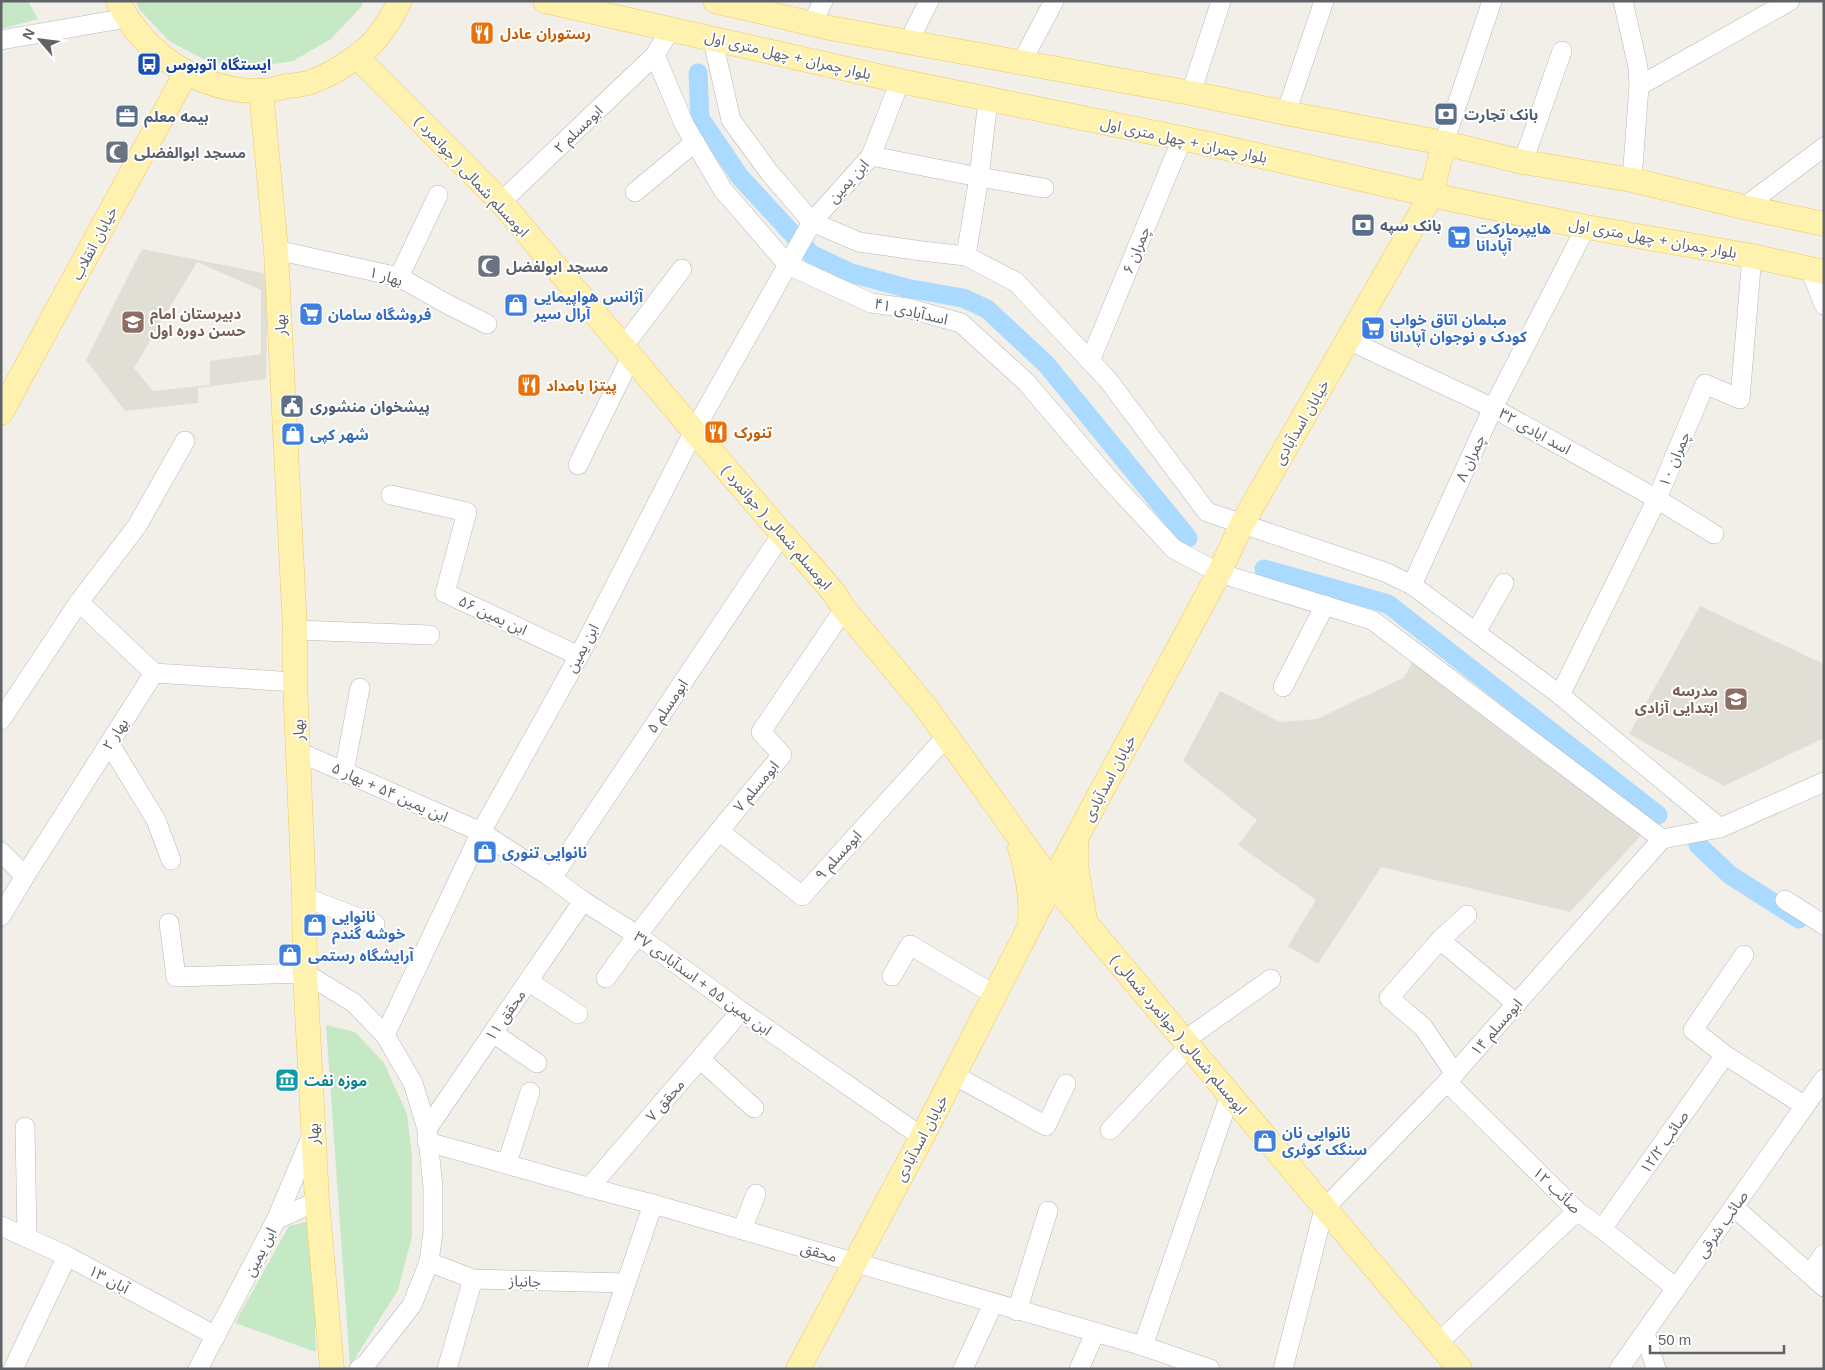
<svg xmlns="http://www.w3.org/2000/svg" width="1825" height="1370" viewBox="0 0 1825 1370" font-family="Arial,'Noto Sans Arabic',sans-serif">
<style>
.education{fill:#e1ded6;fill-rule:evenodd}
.green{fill:#c5e8c5}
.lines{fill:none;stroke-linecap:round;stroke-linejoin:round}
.canal{stroke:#aadaff;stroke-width:19}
.minor-casing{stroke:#b5b8bc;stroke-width:20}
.major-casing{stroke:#f2c960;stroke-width:25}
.minor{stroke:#fff;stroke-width:19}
.major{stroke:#fff2af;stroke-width:24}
.labels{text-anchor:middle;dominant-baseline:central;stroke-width:4;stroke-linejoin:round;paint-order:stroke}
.food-label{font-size:15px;font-weight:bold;fill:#c56008;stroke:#fff;text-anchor:start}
.street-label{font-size:15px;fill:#5f6368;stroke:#fff}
.transit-label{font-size:15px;font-weight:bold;fill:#164399;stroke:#fff;text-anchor:start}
.service-label{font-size:15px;font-weight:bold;fill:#4e5e75;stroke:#fff;text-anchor:start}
.worship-label{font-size:15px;font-weight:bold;fill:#5b616d;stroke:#fff;text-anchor:start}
.shop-label{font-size:15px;font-weight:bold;fill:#366cbe;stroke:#fff;text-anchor:start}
.education-label{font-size:15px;font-weight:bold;fill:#785e54;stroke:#fff;text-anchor:start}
.culture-label{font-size:15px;font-weight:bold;fill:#0d838f;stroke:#fff;text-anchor:start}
</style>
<rect width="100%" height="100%" fill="#f1efe8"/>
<g class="education">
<path d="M 142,249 L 268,274 L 266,379 L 198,388 L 198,403 L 125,411 L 86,360 ZM 197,262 L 261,290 L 261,354 L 210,361 L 210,385 L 153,391 L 134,368 Z"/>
<path d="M 1700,606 L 1824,664 L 1824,738 L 1724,786 L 1629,734 Z"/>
<path d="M 1423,646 L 1533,736 L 1649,827 L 1570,912 L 1381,867 L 1318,964 L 1288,946 L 1316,900 L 1238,845 L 1257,820 L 1183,761 L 1220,691 L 1280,722 L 1317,719 L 1403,678 Z"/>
</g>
<g class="green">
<path d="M 1,1 L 28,1 L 38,19 L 1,29 Z"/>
<path d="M 136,1 L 363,1 L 361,7 L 331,39 L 293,61 L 250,68 L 207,61 L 169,41 L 139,9 Z"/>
<path d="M 326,1025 L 355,1032 L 384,1063 L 407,1114 L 412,1156 L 412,1236 L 398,1290 L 350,1366 Z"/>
<path d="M 310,1221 L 329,1331 L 315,1327 L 316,1352 L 235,1323 L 289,1226 Z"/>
</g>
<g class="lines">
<g class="canal">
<path d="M 698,73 L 700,118 L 740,177 L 811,254 L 851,273 L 906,288 L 963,298 L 987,309 L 1046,364 L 1188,538"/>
<path d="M 1264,569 L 1388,604 L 1658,815"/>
<path d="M 1698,845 L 1730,875 L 1799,919"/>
</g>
<g class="minor-casing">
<g id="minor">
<path d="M 1623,1 L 1638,67 L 1639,86 L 1632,180"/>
<path d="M 812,24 L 823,1"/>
<path d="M 712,37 L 731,120 L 769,172 L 812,222 L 859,242 L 922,251 L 966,256 L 1016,282 L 1108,380 L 1207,512 L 1385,572 L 1412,585 L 1560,695 L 1720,828"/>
<path d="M 1,40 L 127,18"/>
<path d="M 908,43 L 929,1"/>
<path d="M 655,55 L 684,124 L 723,190 L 788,265 L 871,303 L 907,308 L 961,323 L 1026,382 L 1108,478 L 1174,549 L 1219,573 L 1372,620 L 1662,839"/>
<path d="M 1021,63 L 1054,1"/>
<path d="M 1639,86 L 1790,1"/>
<path d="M 1191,93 L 1221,1"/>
<path d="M 1286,113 L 1324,1"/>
<path d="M 1444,143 L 1492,1"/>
<path d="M 871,156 L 979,177 L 1044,188"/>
<path d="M 1523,162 L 1562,51"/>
<path d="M 635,192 L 695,142"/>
<path d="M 501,202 L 655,55 L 670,30"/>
<path d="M 1744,207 L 1824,147"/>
<path d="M 276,250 L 399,277 L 447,304 L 487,324"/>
<path d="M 966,256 L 979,177 L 988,100"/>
<path d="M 1810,269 L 1824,305"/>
<path d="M 399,277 L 438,195"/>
<path d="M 1348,340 L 1493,408 L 1657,499 L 1714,534"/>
<path d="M 623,347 L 682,269"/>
<path d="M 1090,361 L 1182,139"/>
<path d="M 578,465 L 631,357"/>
<path d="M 391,495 L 467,512 L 445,593 L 579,656"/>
<path d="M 1412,585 L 1493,408 L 1586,227"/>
<path d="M 79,602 L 154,673"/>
<path d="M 295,630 L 430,635"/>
<path d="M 1476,632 L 1504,583"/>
<path d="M 1283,687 L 1325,605"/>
<path d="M 1560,695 L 1657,499 L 1705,384 L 1740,399 L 1752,256"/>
<path d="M 1,720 L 79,602 L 137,526 L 185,441"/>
<path d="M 109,743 L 156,820 L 171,860"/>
<path d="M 299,752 L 481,832 L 552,878 L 583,901 L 637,935 L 741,1011 L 922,1137"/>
<path d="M 344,772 L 360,688"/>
<path d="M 719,831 L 802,896 L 946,737"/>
<path d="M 1662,839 L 1720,828 L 1824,782"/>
<path d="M 1,852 L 25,876"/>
<path d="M 552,878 L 782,534"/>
<path d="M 304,897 L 375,924"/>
<path d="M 1785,900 L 1824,925"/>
<path d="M 1,916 L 25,876 L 154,673 L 295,682"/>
<path d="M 169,923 L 176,977 L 305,973 L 354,1003 L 385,1035 L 413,1083 L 427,1129 L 433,1187 L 433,1232 L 429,1262 L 412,1305 L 366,1364 L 359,1369"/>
<path d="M 1440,940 L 1517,1004"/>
<path d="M 1744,955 L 1693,1030 L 1725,1055 L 1805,1106"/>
<path d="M 892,976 L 910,945 L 995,995"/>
<path d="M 606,978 C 661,901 721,828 782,755 L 761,732 L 844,609"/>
<path d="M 528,981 L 578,1014"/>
<path d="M 493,1033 L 537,1063"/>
<path d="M 385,1035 L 481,832 L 579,656 L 694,431 L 812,222 L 871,156 L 900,81"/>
<path d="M 1185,1040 L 1271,979"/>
<path d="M 700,1059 L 754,1108"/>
<path d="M 1455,1074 L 1423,1027 L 1389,998 L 1440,940 L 1467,915"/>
<path d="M 954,1075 L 1046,1126 L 1066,1084"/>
<path d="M 1447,1082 L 1577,1211 L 1602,1229 L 1676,1288"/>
<path d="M 25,1127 L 27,1238"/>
<path d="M 427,1129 L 583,901"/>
<path d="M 1110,1130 L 1189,1046"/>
<path d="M 427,1142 C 503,1162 577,1186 653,1204 L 1143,1346 L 1210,1369"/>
<path d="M 507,1163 L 530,1092"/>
<path d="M 589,1188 L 741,1011"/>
<path d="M 1734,1207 L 1824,1287"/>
<path d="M 276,1220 L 317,1201"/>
<path d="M 1,1226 L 67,1256 L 216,1336"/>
<path d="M 1602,1229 L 1725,1055"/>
<path d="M 742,1230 L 756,1194"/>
<path d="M 429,1262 L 473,1279 L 626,1283"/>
<path d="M 1810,1274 L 1824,1254"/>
<path d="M 1017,1311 L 1048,1211"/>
<path d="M 1645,1333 L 1656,1369"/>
<path d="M 1439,1342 L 1577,1211"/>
<path d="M 1143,1346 L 1230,1095"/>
<path d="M 13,1369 L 67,1256"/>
<path d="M 198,1369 L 276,1220 L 313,1133"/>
<path d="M 447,1369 L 473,1279"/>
<path d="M 597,1369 L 653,1204"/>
<path d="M 963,1369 L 993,1304"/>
<path d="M 1079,1369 L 1095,1333"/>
<path d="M 1283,1369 L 1324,1209 L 1447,1082 L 1662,839"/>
<path d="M 1619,1369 L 1824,1079"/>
</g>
</g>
<g class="major-casing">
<g id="major">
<path d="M 118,1 C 144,55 201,92 261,91 C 269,91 279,88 287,86 C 295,85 305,85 313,81 C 327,76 344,66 356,57 C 375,45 390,21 400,1"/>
<path d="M 545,1 L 900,81 L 1195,141 L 1431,195 L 1586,227 L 1752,256 L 1824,272"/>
<path d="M 715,1 L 830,28 L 1191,93 L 1286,113 L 1444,143 L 1523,162 L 1632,180 L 1744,207 L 1824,224"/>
<path d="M 357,57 L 501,202 L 694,431 L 782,534 L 810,565 L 834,593 L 844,609 L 925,706 L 1052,883 L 1460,1369"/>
<path d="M 261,91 L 276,250 L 295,630 L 295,682 L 304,897 L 305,973 L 317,1201 L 332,1369"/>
<path d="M 1,413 L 186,73"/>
<path d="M 1076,842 L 1076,866 L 1085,920"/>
<path d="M 1020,848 C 1027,873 1032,896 1030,923"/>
<path d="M 798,1369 L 922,1137 L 1052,883 L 1219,573 L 1242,524 L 1431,195 L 1444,143"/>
</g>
</g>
<use href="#minor" class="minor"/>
<use href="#major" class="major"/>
</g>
<defs>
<g id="restaurant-square" transform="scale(1.25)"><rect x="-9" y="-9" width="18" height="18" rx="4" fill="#e8710a" stroke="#fff"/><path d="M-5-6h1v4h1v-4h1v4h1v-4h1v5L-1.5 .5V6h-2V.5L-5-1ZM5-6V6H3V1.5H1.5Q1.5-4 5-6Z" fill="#fff"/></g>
<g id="bus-square" transform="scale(1.25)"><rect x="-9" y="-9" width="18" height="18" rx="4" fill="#1a4fb4" stroke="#fff"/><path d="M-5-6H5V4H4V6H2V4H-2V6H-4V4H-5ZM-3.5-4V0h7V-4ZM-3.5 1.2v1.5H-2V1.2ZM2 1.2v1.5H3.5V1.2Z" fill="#fff"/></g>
<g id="bank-square" transform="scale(1.25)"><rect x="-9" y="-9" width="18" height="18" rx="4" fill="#5c6f8a" stroke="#fff"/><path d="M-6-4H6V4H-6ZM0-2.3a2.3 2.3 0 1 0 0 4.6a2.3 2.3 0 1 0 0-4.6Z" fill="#fff"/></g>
<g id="office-square" transform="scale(1.25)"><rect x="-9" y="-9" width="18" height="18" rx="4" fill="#5c6f8a" stroke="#fff"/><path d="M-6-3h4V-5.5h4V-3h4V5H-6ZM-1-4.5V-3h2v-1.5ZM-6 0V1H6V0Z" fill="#fff"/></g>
<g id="mosque-square" transform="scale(1.25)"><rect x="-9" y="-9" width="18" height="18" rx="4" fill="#6b7280" stroke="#fff"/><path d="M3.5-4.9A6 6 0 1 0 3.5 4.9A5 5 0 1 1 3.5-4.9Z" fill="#fff"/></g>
<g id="supermarket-square" transform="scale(1.25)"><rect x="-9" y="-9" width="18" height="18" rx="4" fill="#3f7fe0" stroke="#fff"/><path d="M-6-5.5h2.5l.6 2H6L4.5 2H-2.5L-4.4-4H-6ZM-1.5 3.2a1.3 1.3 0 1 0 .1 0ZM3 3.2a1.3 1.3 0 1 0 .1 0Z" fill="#fff"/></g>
<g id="shop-square" transform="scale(1.25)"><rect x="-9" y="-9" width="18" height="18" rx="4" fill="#3f7fe0" stroke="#fff"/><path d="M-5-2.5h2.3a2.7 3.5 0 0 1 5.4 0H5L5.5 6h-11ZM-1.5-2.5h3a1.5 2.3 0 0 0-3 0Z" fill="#fff"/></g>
<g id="school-square" transform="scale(1.25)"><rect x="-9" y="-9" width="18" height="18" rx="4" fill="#8d6e63" stroke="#fff"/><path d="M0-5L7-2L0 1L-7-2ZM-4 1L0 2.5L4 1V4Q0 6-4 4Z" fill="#fff"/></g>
<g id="civic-square" transform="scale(1.25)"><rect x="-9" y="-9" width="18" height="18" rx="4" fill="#5c6f8a" stroke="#fff"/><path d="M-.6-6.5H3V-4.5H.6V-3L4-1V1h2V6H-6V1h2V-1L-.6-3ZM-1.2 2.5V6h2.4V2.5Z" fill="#fff"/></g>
<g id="museum-square" transform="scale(1.25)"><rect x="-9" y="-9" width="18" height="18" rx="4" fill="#0f9aa8" stroke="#fff"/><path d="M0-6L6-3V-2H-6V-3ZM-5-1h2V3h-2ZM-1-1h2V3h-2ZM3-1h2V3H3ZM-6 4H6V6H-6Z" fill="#fff"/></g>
</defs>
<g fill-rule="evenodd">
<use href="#restaurant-square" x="482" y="33"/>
<use href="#bus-square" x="149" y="64"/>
<use href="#bank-square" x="1446" y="114"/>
<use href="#office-square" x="127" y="116"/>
<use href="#mosque-square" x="117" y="152"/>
<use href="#bank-square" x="1363" y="225"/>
<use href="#supermarket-square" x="1459" y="237"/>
<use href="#mosque-square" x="489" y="266"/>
<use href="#shop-square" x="516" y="305"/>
<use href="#supermarket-square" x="311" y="314"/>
<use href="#school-square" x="133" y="322"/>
<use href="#supermarket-square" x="1373" y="328"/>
<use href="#restaurant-square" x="529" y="385"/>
<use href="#civic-square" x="292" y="406"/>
<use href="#restaurant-square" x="716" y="432"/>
<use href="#shop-square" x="293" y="434"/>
<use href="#school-square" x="1736" y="699"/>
<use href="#shop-square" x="485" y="852"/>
<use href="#shop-square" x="315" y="925"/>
<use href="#shop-square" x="290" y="955"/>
<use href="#museum-square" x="287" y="1080"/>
<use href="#shop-square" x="1265" y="1141"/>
</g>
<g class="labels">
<g class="food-label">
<text x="500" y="33">رستوران عادل</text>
<text x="546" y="385">پیتزا بامداد</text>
<text x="734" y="432">تنورک</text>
</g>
<g class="street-label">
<text transform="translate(788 55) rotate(13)">بلوار چمران + چهل متری اول</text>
<text transform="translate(578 129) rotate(-44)">ابومسلم ۲</text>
<text transform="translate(1184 140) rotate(12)">بلوار چمران + چهل متری اول</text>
<text transform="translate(472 176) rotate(47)">ابومسلم شمالی ( جوانمرد )</text>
<text transform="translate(848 181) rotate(-48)">ابن یمین</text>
<text transform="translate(1653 238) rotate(10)">بلوار چمران + چهل متری اول</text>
<text transform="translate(94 243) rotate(-62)">خیابان انقلاب</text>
<text transform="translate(1136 250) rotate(-68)">چمران ۶</text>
<text transform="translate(386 276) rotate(16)">بهار ۱</text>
<text transform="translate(911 311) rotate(13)">اسدآبادی ۴۱</text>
<text transform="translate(280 325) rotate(-93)">بهار</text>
<text transform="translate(1301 422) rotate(-60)">خیابان اسدآبادی</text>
<text transform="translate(1535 431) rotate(29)">اسد ابادی ۳۲</text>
<text transform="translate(1470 458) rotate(-65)">چمران ۸</text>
<text transform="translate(1674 459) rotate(-67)">چمران ۱۰</text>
<text transform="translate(777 527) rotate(49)">ابومسلم شمالی ( جوانمرد )</text>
<text transform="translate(493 615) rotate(25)">ابن یمین ۵۶</text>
<text transform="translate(582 648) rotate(-62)">ابن یمین</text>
<text transform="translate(667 706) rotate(-56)">ابومسلم ۵</text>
<text transform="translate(298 730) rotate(-93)">بهار</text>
<text transform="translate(115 734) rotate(-57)">بهار ۲</text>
<text transform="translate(1109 778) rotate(-62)">خیابان اسدآبادی</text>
<text transform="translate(756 786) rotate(-50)">ابومسلم ۷</text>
<text transform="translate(390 792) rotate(24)">ابن یمین ۵۴ + بهار ۵</text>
<text transform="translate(838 855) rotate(-48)">ابومسلم ۹</text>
<text transform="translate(703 983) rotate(36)">ابن یمین ۵۵ + اسدآبادی ۳۷</text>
<text transform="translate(505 1015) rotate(-55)">محقق ۱۱</text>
<text transform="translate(1496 1027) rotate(-49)">ابومسلم ۱۴</text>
<text transform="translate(1179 1034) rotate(50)">ابومسلم شمالی ( جوانمرد شمالی )</text>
<text transform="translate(665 1100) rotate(-49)">محقق ۷</text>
<text transform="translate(313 1134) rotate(-93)">بهار</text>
<text transform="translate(921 1138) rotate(-62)">خیابان اسدآبادی</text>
<text transform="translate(1664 1142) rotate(-55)">صائب ۱۲/۲</text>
<text transform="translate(1557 1190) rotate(44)">صأئب ۱۲</text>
<text transform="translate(1722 1224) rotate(-55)">صائب شرقی</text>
<text transform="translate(260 1252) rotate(-63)">ابن یمین</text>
<text transform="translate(819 1252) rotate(16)">محقق</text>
<text transform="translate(109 1279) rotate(28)">۱۳ آبان</text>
<text transform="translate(525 1281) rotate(1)">جانباز</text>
</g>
<g class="transit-label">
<text x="166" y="64">ایستگاه اتوبوس</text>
</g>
<g class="service-label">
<text x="1464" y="114">بانک تجارت</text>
<text x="144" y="116">بیمه معلم</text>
<text x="1380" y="225">بانک سپه</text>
<text x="310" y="406">پیشخوان منشوری</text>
</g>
<g class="worship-label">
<text x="134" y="152">مسجد ابوالفضلی</text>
<text x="506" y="266">مسجد ابولفضل</text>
</g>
<g class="shop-label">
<text x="1476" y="228">هایپرمارکت<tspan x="1476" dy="17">آپادانا</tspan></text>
<text x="534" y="296">آژانس هواپیمایی<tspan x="534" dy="17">آرال سیر</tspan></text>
<text x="328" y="314">فروشگاه سامان</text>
<text x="1390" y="319">مبلمان اتاق خواب<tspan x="1390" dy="17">کودک و نوجوان آپادانا</tspan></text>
<text x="310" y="434">شهر کپی</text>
<text x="502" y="852">نانوایی تنوری</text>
<text x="332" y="916">نانوایی<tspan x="332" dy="17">خوشه گندم</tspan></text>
<text x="308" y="955">آرایشگاه رستمی</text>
<text x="1282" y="1132">نانوایی نان<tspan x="1282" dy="17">سنگک کوثری</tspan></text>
</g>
<g class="education-label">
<text x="150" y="313">دبیرستان امام<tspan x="150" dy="17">حسن دوره اول</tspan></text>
<text x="1718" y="690" text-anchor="end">مدرسه<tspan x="1718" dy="17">ابتدایی آزادی</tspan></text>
</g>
<g class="culture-label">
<text x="304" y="1080">موزه نفت</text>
</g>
</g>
<rect width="1825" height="1370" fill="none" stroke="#5f6368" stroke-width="5"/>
<g transform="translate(40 40) rotate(298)" stroke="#ffffff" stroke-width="4" paint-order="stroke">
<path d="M0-4L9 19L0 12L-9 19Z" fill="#5f6368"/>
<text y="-8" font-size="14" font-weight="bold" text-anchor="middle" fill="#5f6368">N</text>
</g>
<path d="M1650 1345v8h134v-8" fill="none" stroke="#5f6368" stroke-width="2.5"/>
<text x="1658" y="1345" font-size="15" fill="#5f6368" stroke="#ffffff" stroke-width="4" paint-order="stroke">50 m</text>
</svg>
